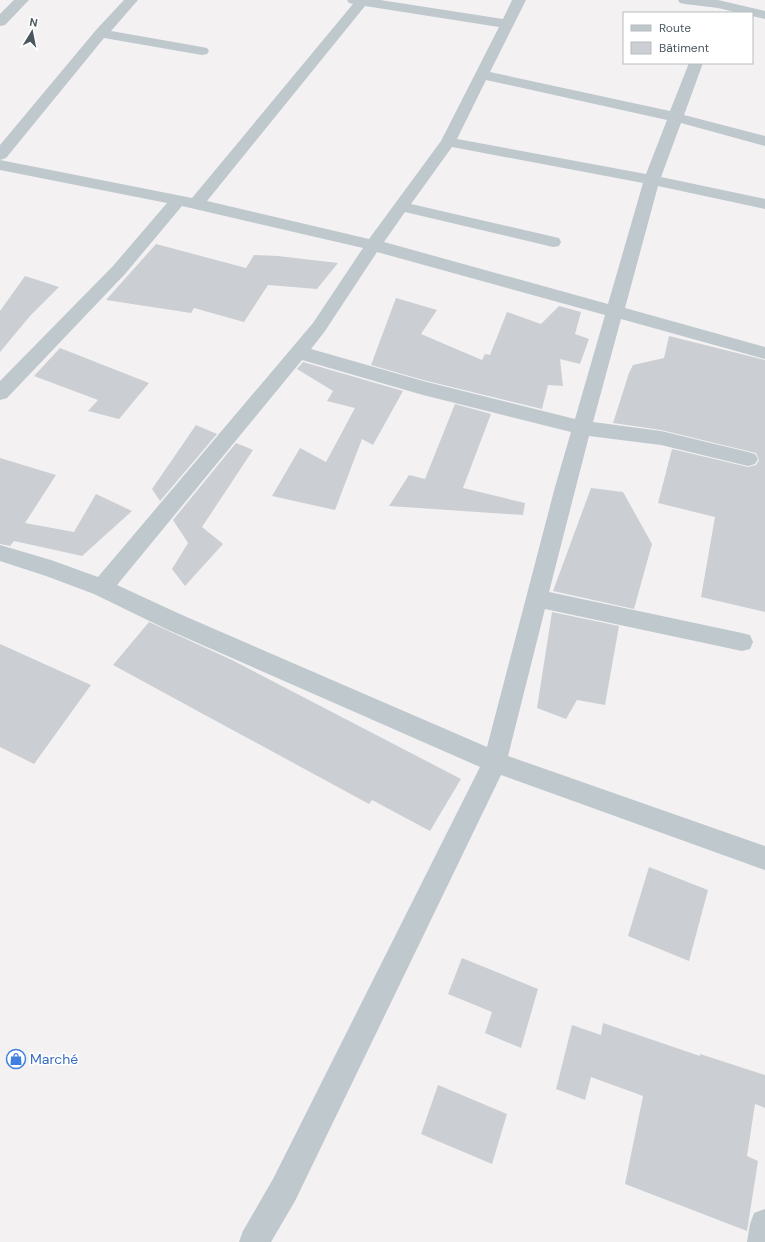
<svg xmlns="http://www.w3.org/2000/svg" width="765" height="1242" viewBox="0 0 765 1242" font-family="'DM Sans',sans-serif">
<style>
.building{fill:#cbcfd3}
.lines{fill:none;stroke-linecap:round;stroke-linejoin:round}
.street{fill:#bec8cd;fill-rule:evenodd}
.labels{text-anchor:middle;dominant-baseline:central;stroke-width:3.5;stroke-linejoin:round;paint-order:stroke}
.near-shop-label{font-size:14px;fill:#366cbe;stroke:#fff;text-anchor:start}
</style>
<rect width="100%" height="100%" fill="#f3f1f2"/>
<g class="building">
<path d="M 156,244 L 246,268 L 254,255 L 278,256 L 338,263 L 317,289 L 268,285 L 244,322 L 194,308 L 191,313 L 106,300 Z"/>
<path d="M 25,276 L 59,287 L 30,316 L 0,352 L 0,311 Z"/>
<path d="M 396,298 L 437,310 L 421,334 L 482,360 L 485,354 L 490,355 L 507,312 L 541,324 L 559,306 L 581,312 L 575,334 L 589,339 L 580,364 L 560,359 L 563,386 L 548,385 L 542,409 L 423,380 L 371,365 Z"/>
<path d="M 669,336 L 765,360 L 765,612 L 701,597 L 715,517 L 658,503 L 672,449 L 748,467 L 756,465 L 759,460 L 756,453 L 661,430 L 613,423 L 629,373 L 633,365 L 664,358 Z"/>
<path d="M 60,348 L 149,383 L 119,419 L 88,411 L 98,400 L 34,376 Z"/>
<path d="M 303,362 L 403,391 L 373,445 L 362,439 L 335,510 L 272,496 L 300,448 L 326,462 L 355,408 L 327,401 L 333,391 L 297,369 Z"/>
<path d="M 455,404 L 491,414 L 463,488 L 525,503 L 523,515 L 389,506 L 409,475 L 425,479 Z"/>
<path d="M 196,425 L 217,434 L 160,501 L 152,489 Z"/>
<path d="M 236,443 L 253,450 L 202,527 L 223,544 L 185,586 L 172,569 L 188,543 L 173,520 Z"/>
<path d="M 0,458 L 56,475 L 25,523 L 74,532 L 96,494 L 132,511 L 82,556 L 14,541 L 10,546 L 0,544 Z"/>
<path d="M 591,488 L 623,492 L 652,544 L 634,609 L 553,591 Z"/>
<path d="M 552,612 L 619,626 L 605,705 L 577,700 L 566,719 L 537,708 Z"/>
<path d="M 149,622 L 232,660 L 461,779 L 430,831 L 372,800 L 369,804 L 113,665 Z"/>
<path d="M 0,644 L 91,685 L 34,764 L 0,747 Z"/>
<path d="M 649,867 L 708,890 L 689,961 L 628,936 Z"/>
<path d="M 462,958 L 538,989 L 521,1048 L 485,1033 L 492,1012 L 448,994 Z"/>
<path d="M 603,1023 L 700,1056 L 700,1054 L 765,1075 L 765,1108 L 755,1104 L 747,1156 L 758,1161 L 747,1231 L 625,1184 L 643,1096 L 591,1077 L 585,1100 L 556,1089 L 572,1025 L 601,1035 Z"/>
<path d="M 438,1085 L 507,1114 L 492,1164 L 421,1134 Z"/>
</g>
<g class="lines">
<g class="street">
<path d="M 14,0 L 29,0 L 5,25 L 0,26 L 0,14 Z"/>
<path d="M 124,0 L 138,0 L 111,31 L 202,47 L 207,48 L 209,51 L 207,54 L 202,55 L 104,38 L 6,158 L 0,160 L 0,145 L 96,30 Z"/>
<path d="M 347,0 L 380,0 L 503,19 L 512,0 L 526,0 L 490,72 L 670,111 L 689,63 L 703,63 L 684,115 L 765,136 L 765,146 L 681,123 L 661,177 L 765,199 L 765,209 L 658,186 L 625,308 L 765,347 L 765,359 L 621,319 L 593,422 L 661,431 L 748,452 L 755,454 L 758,459 L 755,464 L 748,466 L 661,445 L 589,436 L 549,592 L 742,633 L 750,635 L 753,642 L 750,649 L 742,651 L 545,609 L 508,756 L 765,846 L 765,870 L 501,775 L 295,1201 L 271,1242 L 239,1242 L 243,1231 L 273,1179 L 480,767 L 166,629 L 94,594 L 46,576 L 0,561 L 0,545 L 51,560 L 98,577 L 313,323 L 363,248 L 182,206 L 125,274 L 7,398 L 0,400 L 0,381 L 113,266 L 167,203 L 0,170 L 0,160 L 192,198 L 353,4 L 349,3 ZM 365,6 L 499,27 L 441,141 L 369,239 L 207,201 ZM 486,80 L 667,120 L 646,174 L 457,139 ZM 452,147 L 643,183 L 608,304 L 384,242 L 405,212 L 553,247 L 559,246 L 561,242 L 559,238 L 411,204 ZM 377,252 L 605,315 L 575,419 L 423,381 L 311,349 L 325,331 ZM 302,360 L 423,395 L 571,432 L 555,487 L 487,747 L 182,615 L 117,585 Z"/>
<path d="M 678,0 L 718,0 L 765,11 L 765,19 L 752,16 L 752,13 L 739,13 L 718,8 L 685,4 L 680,3 Z"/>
<path d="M 765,1209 L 765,1242 L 747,1242 L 750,1224 L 754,1213 Z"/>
</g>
</g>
<defs>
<g id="shop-ring" transform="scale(1)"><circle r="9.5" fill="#fff" stroke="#3f7fe0" stroke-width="1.5"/><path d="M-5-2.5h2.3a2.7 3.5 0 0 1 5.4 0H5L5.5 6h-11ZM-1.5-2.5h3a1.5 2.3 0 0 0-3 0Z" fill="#3f7fe0"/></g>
</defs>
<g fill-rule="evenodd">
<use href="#shop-ring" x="16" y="1059"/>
</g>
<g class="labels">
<g class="near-shop-label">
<text x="30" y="1059">Marché</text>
</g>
</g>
<rect x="623" y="12" width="130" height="52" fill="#ffffff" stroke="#b7bcbf"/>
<rect x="631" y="25" width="20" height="6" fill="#bec8cd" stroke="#b7bcbf"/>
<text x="659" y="32" font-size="12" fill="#4a585e">Route</text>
<rect x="631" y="42" width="20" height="12" fill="#cbcfd3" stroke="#b7bcbf"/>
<text x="659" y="52" font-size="12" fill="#4a585e">Bâtiment</text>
<g transform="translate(32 32) rotate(10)" stroke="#ffffff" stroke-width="3" paint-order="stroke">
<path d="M0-3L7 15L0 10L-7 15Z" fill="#4a585e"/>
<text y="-6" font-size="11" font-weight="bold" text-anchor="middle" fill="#4a585e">N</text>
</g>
</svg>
